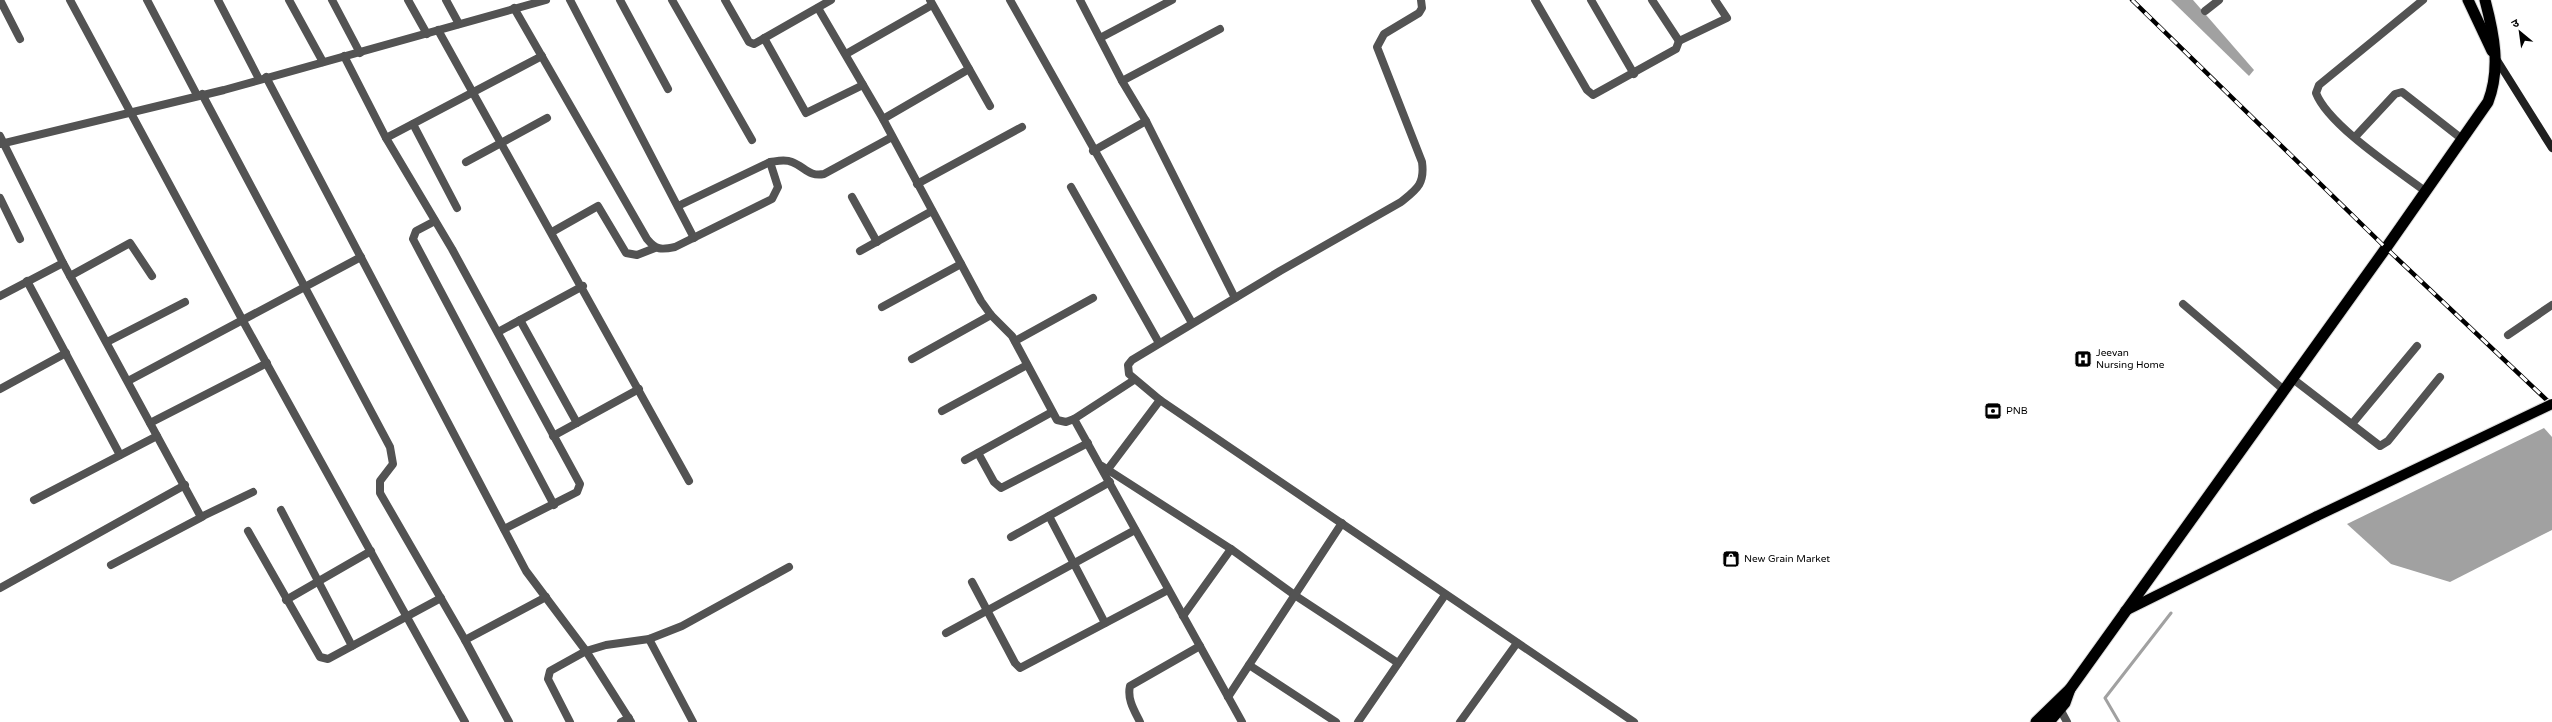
<svg xmlns="http://www.w3.org/2000/svg" width="2552" height="722" viewBox="0 0 2552 722" font-family="'Varela Round','Noto Sans Devanagari',sans-serif">
<style>
.water{fill:#a1a1a1}
.lines{fill:none;stroke-linecap:round;stroke-linejoin:round}
.stream{stroke:#a1a1a1;stroke-width:3}
.primary-casing{stroke:#dbdbdb;stroke-width:12}
.trunk-casing{stroke:#dbdbdb;stroke-width:13}
.minor{stroke:#535353;stroke-width:8}
.tertiary{stroke:#535353;stroke-width:8}
.secondary{stroke:#202020;stroke-width:8}
.primary{stroke:#000;stroke-width:10}
.trunk{stroke:#000;stroke-width:11}
.rail-casing{stroke:#000;stroke-width:4.5}
.rail{stroke:#fff;stroke-width:3;stroke-dasharray:9;stroke-linecap:butt}
.primary-bridge-casing{stroke:#dbdbdb;stroke-width:12;stroke-linecap:butt}
.primary-bridge{stroke:#000;stroke-width:10}
.labels{text-anchor:middle;dominant-baseline:central;stroke-width:3;stroke-linejoin:round;paint-order:stroke}
.poi-label{font-size:10px;fill:#000;stroke:#fff;text-anchor:start}
</style>
<rect width="100%" height="100%" fill="#fff"/>
<g class="water">
<path d="M 2171,0 L 2193,0 L 2254,70 L 2249,76 Z"/>
<path d="M 2544,428 L 2552,437 L 2552,530 L 2450,582 L 2391,564 L 2347,524 Z"/>
</g>
<g class="lines">
<path class="stream" d="M 2119,722 L 2105,698 L 2171,613"/>
<g class="primary-casing">
<path id="primary" d="M 2125,611 L 2317,516"/>
</g>
<g class="trunk-casing">
<g id="trunk">
<path d="M 2468,0 L 2492,51"/>
<path d="M 2036,722 L 2070,689 L 2386,248 L 2488,102 C 2501,68 2494,34 2485,0"/>
<path d="M 2049,722 L 2065,703 L 2070,689"/>
</g>
</g>
<g class="minor">
<path d="M 0,0 L 20,39"/>
<path d="M 70,0 L 243,321 L 465,722"/>
<path d="M 147,0 L 197,95"/>
<path d="M 218,0 L 259,79"/>
<path d="M 289,0 L 323,62"/>
<path d="M 332,0 L 360,53"/>
<path d="M 408,0 L 427,34"/>
<path d="M 446,0 L 459,24"/>
<path d="M 570,0 L 694,238"/>
<path d="M 620,0 L 668,89"/>
<path d="M 672,0 L 752,140"/>
<path d="M 725,0 L 749,42 L 754,44 L 831,0"/>
<path d="M 930,0 L 990,106"/>
<path d="M 1010,0 L 1192,323"/>
<path d="M 1080,0 L 1122,81 L 1146,121 L 1235,298"/>
<path d="M 1421,0 L 1422,8 L 1419,13 L 1384,34 L 1377,47 L 1422,162 C 1425,184 1417,189 1401,202 L 1280,271 L 1132,360 L 1128,365 L 1129,374 L 1160,400 L 1634,722"/>
<path d="M 1535,0 L 1587,90 L 1593,95 L 1676,49 L 1679,41"/>
<path d="M 1591,0 L 1634,74"/>
<path d="M 1652,0 L 1679,41 L 1727,18 L 1715,0"/>
<path d="M 2423,0 L 2319,85 L 2316,93 C 2328,125 2397,170 2425,191"/>
<path d="M 514,8 L 647,239 C 656,250 661,250 675,247 L 772,199 L 778,187 L 770,162"/>
<path d="M 818,8 L 883,119 L 981,301 L 991,315 L 1012,336 L 1057,420 L 1066,422 L 1074,419 L 1134,380"/>
<path d="M 2205,11 L 2219,0"/>
<path d="M 438,30 L 689,481"/>
<path d="M 764,38 L 806,113 L 863,85"/>
<path d="M 1100,38 L 1172,0"/>
<path d="M 846,54 L 932,5"/>
<path d="M 344,56 L 386,138 L 452,249 L 580,484 L 577,492 L 504,529"/>
<path d="M 266,77 L 526,571 L 586,651 L 631,722"/>
<path d="M 1122,81 L 1220,29"/>
<path d="M 202,94 L 390,447 L 393,464 L 380,481 L 380,493 L 465,640 L 509,722"/>
<path d="M 883,119 L 969,69"/>
<path d="M 413,124 L 457,208"/>
<path d="M 0,136 L 63,263 L 201,517 L 253,492"/>
<path d="M 2355,137 L 2395,94 L 2402,92 L 2462,139"/>
<path d="M 386,138 L 542,56"/>
<path d="M 1093,151 L 1146,121"/>
<path d="M 466,162 L 547,118"/>
<path d="M 917,184 L 1022,127"/>
<path d="M 1071,187 L 1159,343"/>
<path d="M 852,197 L 877,242"/>
<path d="M 0,198 L 20,239"/>
<path d="M 678,206 L 770,162 C 778,161 785,159 792,162 C 805,167 809,177 824,174 L 892,137"/>
<path d="M 435,221 L 416,231 L 413,239 L 554,505"/>
<path d="M 552,232 L 598,206 L 626,253 L 637,255 L 655,248"/>
<path d="M 860,251 L 932,211"/>
<path d="M 70,276 L 130,243 L 152,276"/>
<path d="M 27,281 L 120,455"/>
<path d="M 0,296 L 63,263"/>
<path d="M 2183,304 L 2284,390"/>
<path d="M 882,307 L 961,264"/>
<path d="M 520,320 L 577,423"/>
<path d="M 498,332 L 583,286"/>
<path d="M 2508,335 L 2552,305"/>
<path d="M 1015,341 L 1093,298"/>
<path d="M 107,342 L 185,302"/>
<path d="M 912,359 L 991,315"/>
<path d="M 2293,379 L 2380,446 L 2388,441 L 2440,377"/>
<path d="M 128,381 L 361,257"/>
<path d="M 0,389 L 66,353"/>
<path d="M 942,411 L 1027,365"/>
<path d="M 1074,419 L 1242,722"/>
<path d="M 150,423 L 267,363"/>
<path d="M 2352,424 L 2417,346"/>
<path d="M 553,436 L 639,389"/>
<path d="M 978,453 L 994,482 L 1001,488 L 1088,443"/>
<path d="M 965,460 L 1052,412"/>
<path d="M 1102,466 L 1231,549 L 1296,596 L 1398,663"/>
<path d="M 1108,469 L 1160,400"/>
<path d="M 34,500 L 157,436"/>
<path d="M 281,510 L 352,646"/>
<path d="M 1049,516 L 1105,623"/>
<path d="M 248,531 L 320,657 L 328,659 L 441,598"/>
<path d="M 1011,537 L 1110,482"/>
<path d="M 111,565 L 202,517"/>
<path d="M 972,582 L 1015,663 L 1020,668 L 1168,590"/>
<path d="M 0,588 L 185,485"/>
<path d="M 286,600 L 371,551"/>
<path d="M 1183,616 L 1231,549"/>
<path d="M 946,633 L 1135,530"/>
<path d="M 649,639 L 693,722"/>
<path d="M 465,640 L 546,597"/>
<path d="M 1249,665 L 1336,722"/>
<path d="M 1228,697 L 1342,523"/>
<path d="M 2060,709 L 2067,722"/>
<path d="M 570,722 L 548,679 L 550,671 L 586,651 L 606,645 L 649,639 L 682,626 L 789,567"/>
<path d="M 621,722 L 629,718"/>
<path d="M 1140,722 C 1134,710 1127,699 1130,686 L 1200,646"/>
<path d="M 1358,722 L 1445,595"/>
<path d="M 1460,722 L 1517,643"/>
</g>
<path class="tertiary" d="M 0,144 L 224,90 L 546,0"/>
<path class="secondary" d="M 2495,57 L 2552,148"/>
<use href="#primary" class="primary"/>
<use href="#trunk" class="trunk"/>
<g class="rail-casing">
<path id="rail" d="M 2132,0 L 2386,248 L 2552,405"/>
</g>
<use href="#rail" class="rail"/>
<g class="primary-bridge-casing">
<path id="primary-bridge" d="M 2317,516 L 2552,404"/>
</g>
<use href="#primary-bridge" class="primary-bridge"/>
</g>
<defs>
<g id="hospital-square" transform="scale(0.9)"><rect x="-9" y="-9" width="18" height="18" rx="4" fill="#000" stroke="#fff"/><path d="M-5-5h3v3.5h4V-5h3V5h-3V1.5h-4V5h-3Z" fill="#fff"/></g>
<g id="bank-square" transform="scale(0.9)"><rect x="-9" y="-9" width="18" height="18" rx="4" fill="#000" stroke="#fff"/><path d="M-6-4H6V4H-6ZM0-2.3a2.3 2.3 0 1 0 0 4.6a2.3 2.3 0 1 0 0-4.6Z" fill="#fff"/></g>
<g id="shop-square" transform="scale(0.9)"><rect x="-9" y="-9" width="18" height="18" rx="4" fill="#000" stroke="#fff"/><path d="M-5-2.5h2.3a2.7 3.5 0 0 1 5.4 0H5L5.5 6h-11ZM-1.5-2.5h3a1.5 2.3 0 0 0-3 0Z" fill="#fff"/></g>
</defs>
<g fill-rule="evenodd">
<use href="#hospital-square" x="2083" y="359"/>
<use href="#bank-square" x="1993" y="411"/>
<use href="#shop-square" x="1731" y="559"/>
</g>
<g class="labels">
<g class="poi-label">
<text x="2096" y="353">Jeevan<tspan x="2096" dy="12">Nursing Home</tspan></text>
<text x="2006" y="411">PNB</text>
<text x="1744" y="559">New Grain Market</text>
</g>
</g>
<g transform="translate(2520 32) rotate(331)" stroke="#ffffff" stroke-width="3" paint-order="stroke">
<path d="M0-3L7 15L0 10L-7 15Z" fill="#000000"/>
<text y="-6" font-size="11" font-weight="bold" text-anchor="middle" fill="#000000">उ</text>
</g>
</svg>
